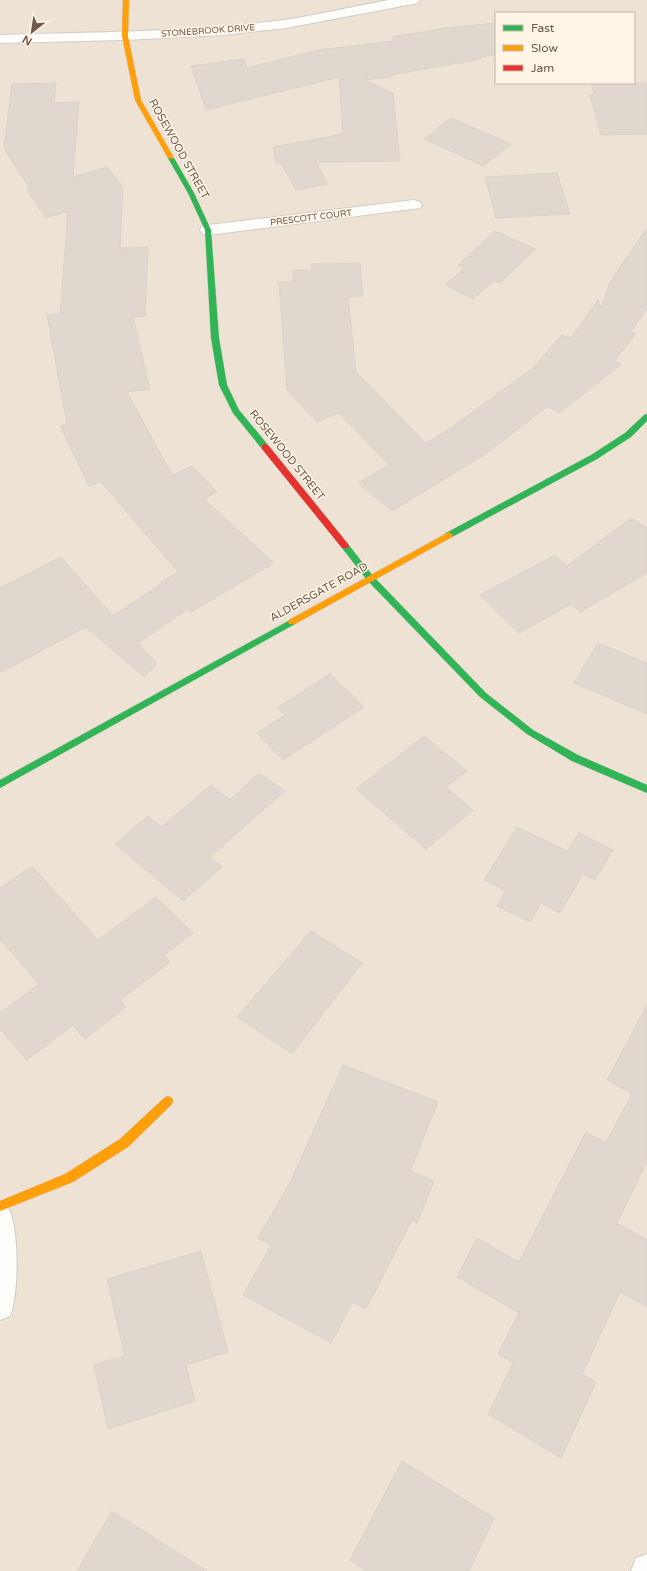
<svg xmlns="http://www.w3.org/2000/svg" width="647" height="1571" viewBox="0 0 647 1571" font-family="'Varela Round',sans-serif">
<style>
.residential{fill:#ede2d4;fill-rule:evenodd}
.building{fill:#e0d7cf;stroke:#dcd2ca}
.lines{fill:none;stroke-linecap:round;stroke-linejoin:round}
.street-casing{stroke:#d3ccc5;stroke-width:2}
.fast-casing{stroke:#d3cbc4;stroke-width:1}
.slow-casing{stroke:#d3cbc4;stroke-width:1}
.jam-casing{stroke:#d3cbc4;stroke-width:1}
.street{fill:#fdfdfb;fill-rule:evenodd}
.fast{fill:#30b455;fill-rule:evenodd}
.slow{fill:#ff9f0a;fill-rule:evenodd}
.jam{fill:#e5322d;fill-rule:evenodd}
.labels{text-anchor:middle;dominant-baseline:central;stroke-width:3;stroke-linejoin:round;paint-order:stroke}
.far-street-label{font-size:9px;fill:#6f574a;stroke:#fef5e6}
.street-label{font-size:11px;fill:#6f574a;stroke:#fef5e6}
</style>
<rect width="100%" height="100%" fill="#f4efe7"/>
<path class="residential" d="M 0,0 L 647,0 L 647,1571 L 0,1571 ZM 496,13 L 634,13 L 634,83 L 496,83 Z"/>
<g class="building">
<path d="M 496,23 L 496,55 L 480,57 L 481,59 L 391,75 L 391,77 L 364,80 L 393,93 L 400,161 L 316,162 L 328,184 L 296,190 L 281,163 L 276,163 L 273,147 L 343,134 L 339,77 L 206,110 L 191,66 L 244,59 L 247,68 L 318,50 L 393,41 L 392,37 L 445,28 Z"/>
<path d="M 56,83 L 54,103 L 79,102 L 73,177 L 107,167 L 123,187 L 120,248 L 148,247 L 145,316 L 133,317 L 150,389 L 127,392 L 172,475 L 192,466 L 217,492 L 204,499 L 274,563 L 191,612 L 188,609 L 138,643 L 157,664 L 144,677 L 86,627 L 0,673 L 0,588 L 61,557 L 113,616 L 162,583 L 161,582 L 178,572 L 101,482 L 89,486 L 60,426 L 67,424 L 47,315 L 60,314 L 68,211 L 46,218 L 27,190 L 30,189 L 4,148 L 12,84 Z"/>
<path d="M 591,83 L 647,83 L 647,134 L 601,135 L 590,95 L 594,95 Z"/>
<path d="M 451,118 L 511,144 L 484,166 L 424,139 Z"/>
<path d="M 557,173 L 570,214 L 496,218 L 485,177 Z"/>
<path d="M 647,228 L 647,308 L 631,332 L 636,334 L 614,361 L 622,364 L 559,413 L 548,406 L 484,455 L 392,511 L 358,483 L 389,465 L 339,413 L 317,422 L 287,390 L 279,282 L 293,282 L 293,270 L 312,270 L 311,264 L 360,263 L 363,296 L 348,297 L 356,372 L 426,443 L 452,427 L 533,368 L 562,335 L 571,338 L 598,300 L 601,309 L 610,282 Z"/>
<path d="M 495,231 L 536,249 L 500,283 L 494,281 L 473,299 L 445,285 L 465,268 L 458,265 Z"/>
<path d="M 631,518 L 647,528 L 647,573 L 580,612 L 571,604 L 519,633 L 480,595 L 555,555 L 567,566 Z"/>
<path d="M 598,643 L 647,663 L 647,714 L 574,683 Z"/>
<path d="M 330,674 L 364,707 L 283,760 L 257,733 L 285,715 L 277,708 Z"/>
<path d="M 424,736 L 467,771 L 446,787 L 473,810 L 426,849 L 356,789 Z"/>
<path d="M 259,773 L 285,791 L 210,857 L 222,867 L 183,901 L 115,844 L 148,816 L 161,827 L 211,785 L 230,800 Z"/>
<path d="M 517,827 L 567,851 L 579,833 L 613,850 L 595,880 L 583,874 L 560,913 L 541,903 L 530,922 L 497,906 L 506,891 L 484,880 Z"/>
<path d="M 32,866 L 98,940 L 156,897 L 193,933 L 164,955 L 170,962 L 120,1000 L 126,1007 L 85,1039 L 73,1025 L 27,1060 L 0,1029 L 0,1013 L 39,984 L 0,939 L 0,888 Z"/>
<path d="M 311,931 L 362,963 L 292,1054 L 237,1017 Z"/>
<path d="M 647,1005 L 647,1161 L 617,1223 L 647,1240 L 647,1307 L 620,1292 L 582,1374 L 596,1382 L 561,1458 L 488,1414 L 513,1363 L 498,1354 L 519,1313 L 457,1277 L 477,1238 L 519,1262 L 586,1132 L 606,1143 L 632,1094 L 607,1080 Z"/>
<path d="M 343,1065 L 438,1102 L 410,1171 L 434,1181 L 417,1223 L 412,1220 L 366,1309 L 353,1302 L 331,1343 L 243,1295 L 271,1245 L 258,1238 L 290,1183 Z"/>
<path d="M 201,1251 L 228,1352 L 186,1365 L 195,1401 L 108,1429 L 94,1365 L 125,1356 L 107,1279 Z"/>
<path d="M 402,1461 L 494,1518 L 469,1571 L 366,1571 L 350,1560 Z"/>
<path d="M 112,1511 L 207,1571 L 77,1571 Z"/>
</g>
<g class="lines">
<g class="street-casing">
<g id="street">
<path d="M 389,0 L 420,0 L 418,3 L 413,4 L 286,28 L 223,35 L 125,40 L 0,43 L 0,35 C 95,32 190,32 284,20 C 319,15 354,6 389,0 Z"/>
<path d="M 414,200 L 420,202 L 422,205 L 420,208 L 208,235 L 202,234 L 200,230 L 202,226 L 208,225 Z"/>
<path d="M 0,1205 L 9,1209 C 19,1231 19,1293 10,1316 L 0,1320 Z"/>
<path d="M 647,1554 L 647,1571 L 631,1571 L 636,1558 Z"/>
</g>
</g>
<g class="fast-casing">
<g id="fast">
<path d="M 171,156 L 174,158 L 194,193 L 211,230 L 219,338 L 227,385 L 239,410 L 268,445 L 268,449 L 262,449 L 233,413 L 219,385 L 211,338 L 205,230 L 188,193 L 168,158 Z"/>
<path d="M 647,414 L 647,421 L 631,437 L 597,459 L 452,537 L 446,537 L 445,535 L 446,533 L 591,455 L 625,433 L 644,415 Z"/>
<path d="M 345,543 L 348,544 L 373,576 L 486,693 L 533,730 L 578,755 L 647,785 L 647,793 L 572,761 L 527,734 L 480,697 L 367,580 L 342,548 L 341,546 L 342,544 Z"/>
<path d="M 292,619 L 296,622 L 295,624 L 0,788 L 0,780 Z"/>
</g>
</g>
<g class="slow-casing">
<g id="slow">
<path d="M 123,0 L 129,0 L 128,36 L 141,100 L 174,158 L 173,159 L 168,158 L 135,100 L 122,36 Z"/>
<path d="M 449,532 L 453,535 L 452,537 L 295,624 L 289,624 L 288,622 L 289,620 Z"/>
<path d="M 168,1096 L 172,1098 L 173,1101 L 172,1104 L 128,1147 L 73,1182 L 0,1211 L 0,1201 L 65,1174 L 120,1139 L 164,1098 Z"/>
</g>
</g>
<g class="jam-casing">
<path id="jam" d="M 265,444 L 268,445 L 348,544 L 349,546 L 348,548 L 342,548 L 262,449 L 262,445 Z"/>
</g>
<use href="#street" class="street"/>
<use href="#fast" class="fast"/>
<use href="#slow" class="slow"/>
<use href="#jam" class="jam"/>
</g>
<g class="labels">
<g class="far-street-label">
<text transform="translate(208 31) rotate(-4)">STONEBROOK DRIVE</text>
<text transform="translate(311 218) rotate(-7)">PRESCOTT COURT</text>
</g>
<g class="street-label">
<text transform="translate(179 149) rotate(61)">ROSEWOOD STREET</text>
<text transform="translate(287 455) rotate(51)">ROSEWOOD STREET</text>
<text transform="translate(319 592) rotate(-29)">ALDERSGATE ROAD</text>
</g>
</g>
<rect x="495" y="12" width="140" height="72" fill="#fef5e6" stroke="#c5b6a8"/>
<rect x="503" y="25" width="20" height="6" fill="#30b455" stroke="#c5b6a8"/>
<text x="531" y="32" font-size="12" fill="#6f574a">Fast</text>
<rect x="503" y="45" width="20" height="6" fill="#ff9f0a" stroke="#c5b6a8"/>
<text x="531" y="52" font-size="12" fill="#6f574a">Slow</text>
<rect x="503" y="65" width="20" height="6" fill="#e5322d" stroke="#c5b6a8"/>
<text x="531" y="72" font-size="12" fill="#6f574a">Jam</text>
<g transform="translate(32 32) rotate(210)" stroke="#fef5e6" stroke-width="3" paint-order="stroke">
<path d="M0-3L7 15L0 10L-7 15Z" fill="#6f574a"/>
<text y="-6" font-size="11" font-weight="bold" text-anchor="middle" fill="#6f574a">N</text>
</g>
</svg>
